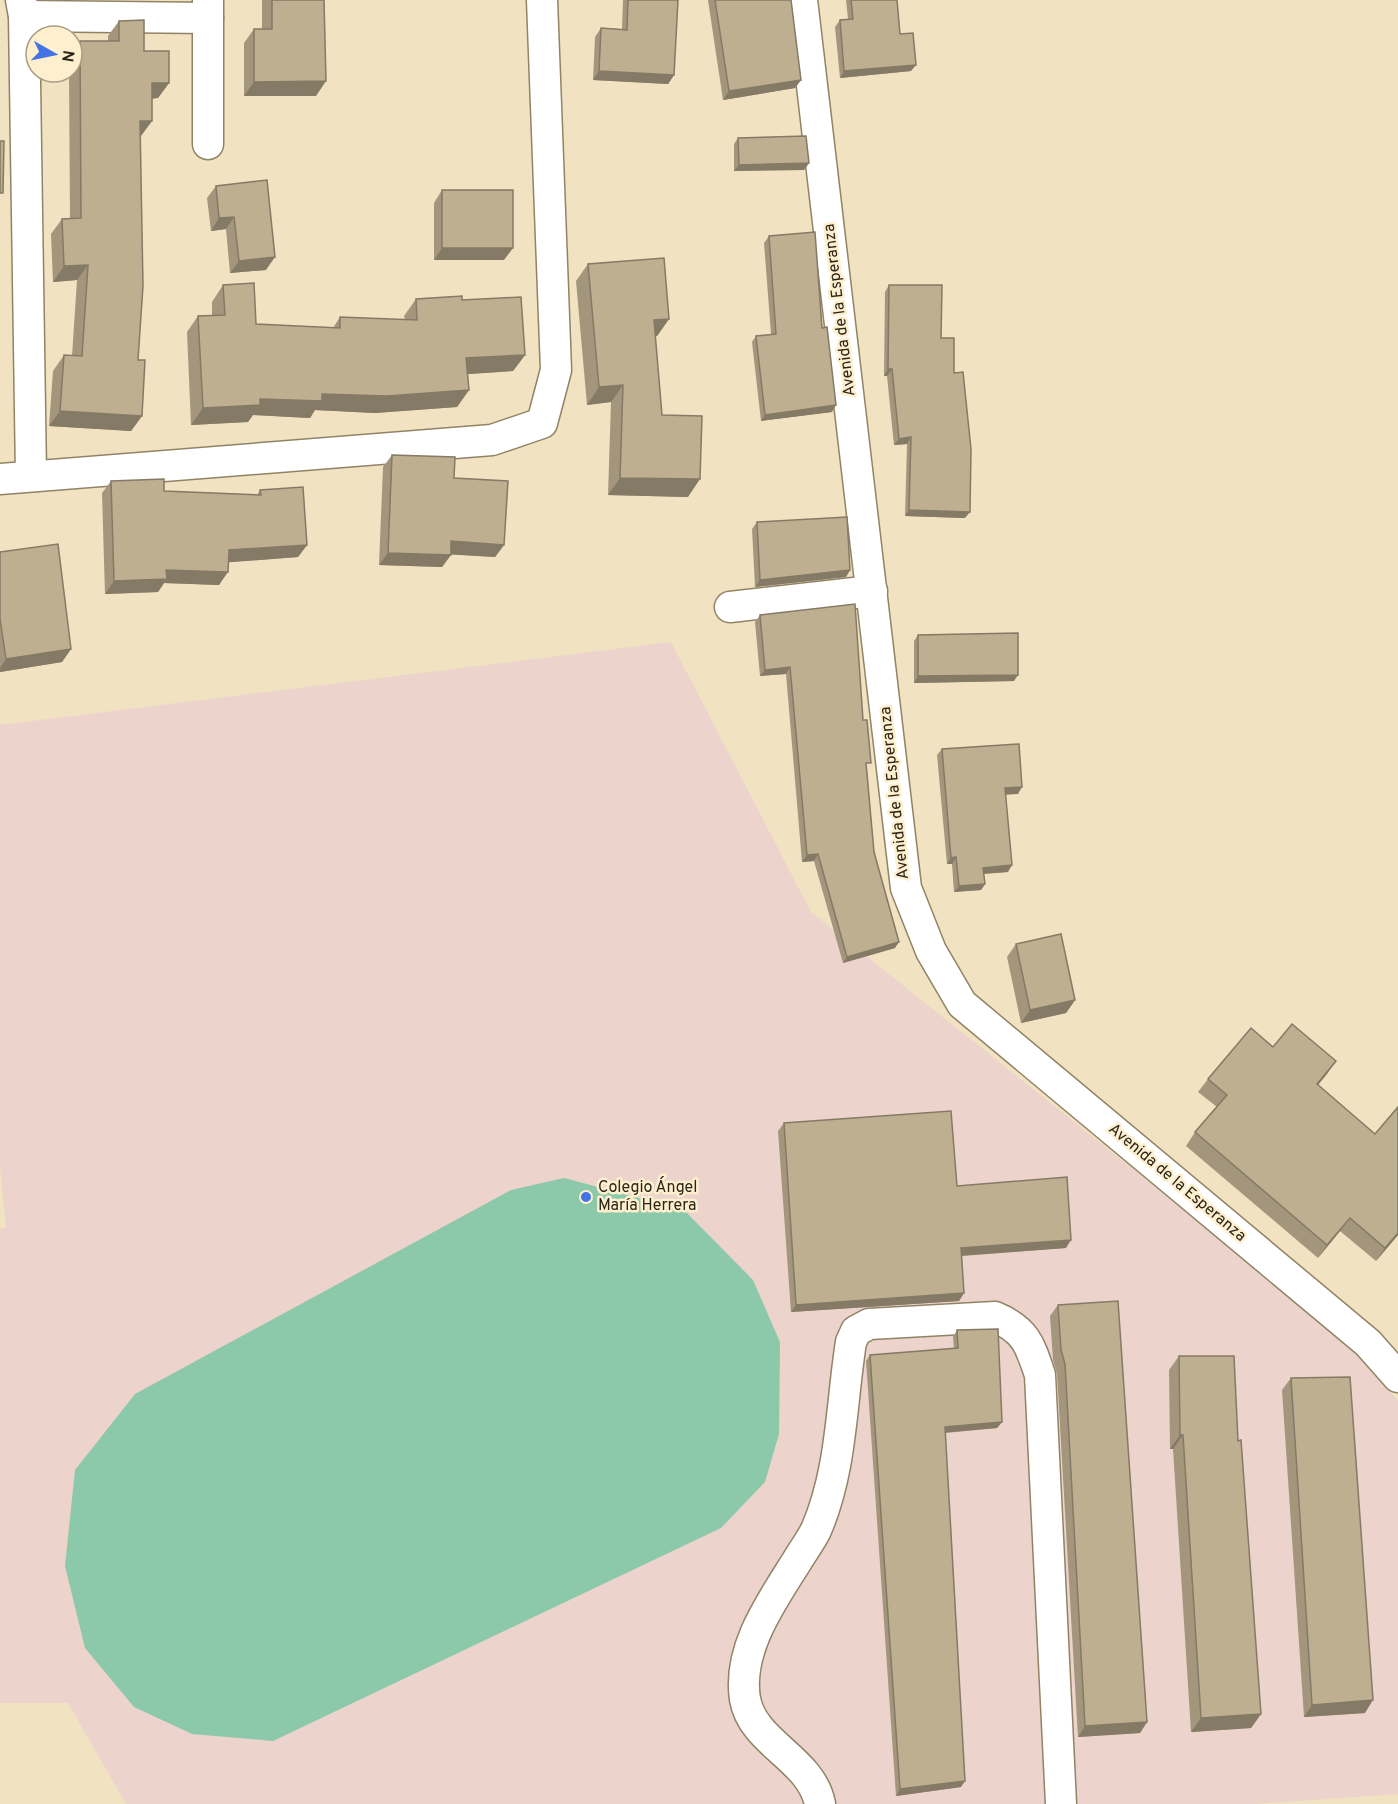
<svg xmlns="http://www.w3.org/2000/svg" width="1398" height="1804" viewBox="0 0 1398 1804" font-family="Overpass,sans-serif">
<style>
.education{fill:#ecd3cb}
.grass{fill:#8cc9aa}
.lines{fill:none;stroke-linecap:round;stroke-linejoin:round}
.minor-casing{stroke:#918365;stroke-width:33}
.minor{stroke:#fff;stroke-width:30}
.wall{fill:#a3967c}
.shaded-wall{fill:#847a65}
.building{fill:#bdaf90;stroke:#847a65;stroke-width:1.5}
.poi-dot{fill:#4473e5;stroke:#feefce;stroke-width:2}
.labels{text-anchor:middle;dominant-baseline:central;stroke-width:5;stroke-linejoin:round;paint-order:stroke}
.street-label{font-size:16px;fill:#2c261a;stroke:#feefce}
.poi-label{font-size:16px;fill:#2c261a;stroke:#feefce;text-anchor:start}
</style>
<rect width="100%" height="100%" fill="#f1e2c1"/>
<path class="education" d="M 671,642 L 811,912 L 1241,1255 L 1362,1357 L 1398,1401 L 1398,1794 L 1255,1804 L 126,1804 L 68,1703 L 0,1703 L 0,1229 L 6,1228 L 0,1166 L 0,725 Z"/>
<path class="grass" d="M 564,1178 L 684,1210 L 753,1280 L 780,1342 L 779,1434 L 765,1482 L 721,1528 L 273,1741 L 192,1734 L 134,1707 L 85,1648 L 65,1566 L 75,1470 L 135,1394 L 511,1190 Z"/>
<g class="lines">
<g class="minor-casing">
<g id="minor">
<path d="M 21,0 L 24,16 L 31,476"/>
<path d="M 208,0 L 208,144"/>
<path d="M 802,0 L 906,888 L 931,951 L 962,1004 L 1368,1343 L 1398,1377"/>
<path d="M 24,16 L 208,18"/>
<path d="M 0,479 L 492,440 L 542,423 L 556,370 L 542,0"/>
<path d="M 730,607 L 872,591"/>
<path d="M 820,1804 C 811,1758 753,1744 745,1699 C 737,1649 772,1601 797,1561 C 803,1551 811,1540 816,1530 C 842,1470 841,1405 851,1342 L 856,1331 L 869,1324 L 995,1317 C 1026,1330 1030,1345 1040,1375 L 1061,1804"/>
</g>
</g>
<use href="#minor" class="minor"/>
</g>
<g class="wall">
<path d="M 262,0 L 324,0 L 316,96 L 244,96 L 244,43 L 254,29 L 262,29 Z"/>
<path d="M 623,0 L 678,0 L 674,75 L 668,84 L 593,80 L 595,37 L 601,28 L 622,29 Z"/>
<path d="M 708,0 L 791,0 L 801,80 L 795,88 L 723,100 Z"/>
<path d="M 846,0 L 897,0 L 900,34 L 911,71 L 840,78 L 835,27 L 840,20 L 848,19 Z"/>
<path d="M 119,21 L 169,83 L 158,98 L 152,99 L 152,121 L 140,136 L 138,360 L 142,416 L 131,431 L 49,426 L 53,371 L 64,355 L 72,356 L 77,280 L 53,282 L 51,234 L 62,219 L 70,218 L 69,72 L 72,72 L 72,52 L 80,41 L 108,41 L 108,36 Z"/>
<path d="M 738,138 L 809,163 L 804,170 L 734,171 L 734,144 Z"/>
<path d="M 216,186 L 266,270 L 230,273 L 226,229 L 211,231 L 207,198 Z"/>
<path d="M 442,190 L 504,260 L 434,260 L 434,203 Z"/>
<path d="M 769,236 L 822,328 L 832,412 L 761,421 L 752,342 L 756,336 L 771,334 L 764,243 Z"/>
<path d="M 588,264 L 669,319 L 657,336 L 655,336 L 662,415 L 688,497 L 608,495 L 611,402 L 587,405 L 576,281 Z"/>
<path d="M 223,285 L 256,324 L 333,328 L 340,317 L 405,320 L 404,316 L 416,299 L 462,300 L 525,355 L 513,371 L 467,374 L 469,390 L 457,407 L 375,413 L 315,410 L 310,418 L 253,415 L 248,422 L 191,425 L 187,332 L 198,316 L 212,315 L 212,302 Z"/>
<path d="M 889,285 L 941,338 L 954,373 L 965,518 L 905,516 L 907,444 L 894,445 L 887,376 L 884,376 L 885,292 Z"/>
<path d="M 392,455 L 454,478 L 504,545 L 495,557 L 451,554 L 442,567 L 379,565 L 383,467 Z"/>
<path d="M 111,481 L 164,491 L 257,495 L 260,490 L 307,545 L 298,557 L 229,562 L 219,585 L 164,583 L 158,592 L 105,594 L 102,493 Z"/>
<path d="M 757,522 L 850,570 L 846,577 L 755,587 L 752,529 Z"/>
<path d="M 0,552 L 71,649 L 62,662 L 0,672 Z"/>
<path d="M 760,615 L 867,769 L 874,852 L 895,948 L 843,963 L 814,861 L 802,862 L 786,674 L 760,676 L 755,622 Z"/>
<path d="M 918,635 L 1014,681 L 914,683 L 914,641 Z"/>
<path d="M 942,749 L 1018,794 L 1005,794 L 1008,872 L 984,874 L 985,884 L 981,890 L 954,892 L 952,864 L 947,864 L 937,755 Z"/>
<path d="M 1016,944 L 1075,1000 L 1066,1013 L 1021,1023 L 1007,957 Z"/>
<path d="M 1273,1047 L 1336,1061 L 1318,1085 L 1375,1134 L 1398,1107 L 1398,1235 L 1376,1261 L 1340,1231 L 1318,1258 L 1186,1146 L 1195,1132 L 1217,1107 L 1198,1092 L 1208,1079 Z"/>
<path d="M 784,1123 L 957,1186 L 1066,1248 L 962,1256 L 964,1293 L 959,1301 L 791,1312 L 778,1131 Z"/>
<path d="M 1058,1305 L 1147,1722 L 1140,1733 L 1078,1737 L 1057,1374 L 1053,1360 L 1050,1316 Z"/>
<path d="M 957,1330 L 1002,1422 L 997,1428 L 945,1433 L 961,1787 L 896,1796 L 866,1361 L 870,1355 L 954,1349 L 953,1337 Z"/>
<path d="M 1179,1356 L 1238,1441 L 1261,1714 L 1251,1728 L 1191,1732 L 1173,1449 L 1170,1449 L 1169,1370 Z"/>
<path d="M 1291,1378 L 1365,1713 L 1304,1717 L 1282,1390 Z"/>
</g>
<g class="shaded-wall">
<path d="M 916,65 L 911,71 L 840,78 L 844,71 Z"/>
<path d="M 599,71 L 674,75 L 668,84 L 593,80 Z"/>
<path d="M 801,80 L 795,88 L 723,100 L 729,91 Z"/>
<path d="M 326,81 L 316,96 L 244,96 L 254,82 Z"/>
<path d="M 152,83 L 169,83 L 158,98 L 141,99 Z"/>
<path d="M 140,121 L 152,121 L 141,136 L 129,136 Z"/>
<path d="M 809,163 L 804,170 L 734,171 L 739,165 Z"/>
<path d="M 234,217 L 226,229 L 211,231 L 219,218 Z"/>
<path d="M 442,248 L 513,248 L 504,260 L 434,260 Z"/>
<path d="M 275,257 L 266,270 L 230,273 L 239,261 Z"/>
<path d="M 88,265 L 77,280 L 53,282 L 64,266 Z"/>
<path d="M 669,319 L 657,336 L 642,337 L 654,320 Z"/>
<path d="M 525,355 L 513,371 L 455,375 L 466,358 Z"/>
<path d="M 888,369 L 892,369 L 887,376 L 884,376 Z"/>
<path d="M 623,385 L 611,402 L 587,405 L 599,387 Z"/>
<path d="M 469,390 L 457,407 L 375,413 L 315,410 L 310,418 L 253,415 L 248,422 L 191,425 L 203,408 L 260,399 L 322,394 Z"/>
<path d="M 836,405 L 832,412 L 761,421 L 765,415 Z"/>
<path d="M 60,411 L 142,416 L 131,431 L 49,426 Z"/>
<path d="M 911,437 L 907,444 L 894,445 L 899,439 Z"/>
<path d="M 620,478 L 700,479 L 688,497 L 608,495 Z"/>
<path d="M 909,510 L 970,512 L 965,518 L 905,516 Z"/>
<path d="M 451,541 L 504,545 L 495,557 L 442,554 Z"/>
<path d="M 307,545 L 298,557 L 220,563 L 229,550 Z"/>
<path d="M 388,553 L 451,555 L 442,567 L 379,565 Z"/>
<path d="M 166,570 L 228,572 L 219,585 L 164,583 L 158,592 L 105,594 L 114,581 Z"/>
<path d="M 850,570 L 846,577 L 755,587 L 760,580 Z"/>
<path d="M 71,649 L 62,662 L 0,672 L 0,668 L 6,659 Z"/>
<path d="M 790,667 L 786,674 L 760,676 L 765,670 Z"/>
<path d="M 1018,675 L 1014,681 L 914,683 L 918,676 Z"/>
<path d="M 1022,787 L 1018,794 L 1001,795 L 1005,788 Z"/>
<path d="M 818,854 L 814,861 L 802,862 L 807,855 Z"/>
<path d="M 956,857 L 952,864 L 947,864 L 951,858 Z"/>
<path d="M 1012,865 L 1008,872 L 979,874 L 983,868 Z"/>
<path d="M 985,884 L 981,890 L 954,892 L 959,886 Z"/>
<path d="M 899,942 L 895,948 L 843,963 L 847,957 Z"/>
<path d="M 1075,1000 L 1066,1013 L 1021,1023 L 1030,1010 Z"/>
<path d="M 1336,1061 L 1327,1074 L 1308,1097 L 1317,1084 Z"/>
<path d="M 1350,1218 L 1340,1231 L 1318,1258 L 1327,1245 Z"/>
<path d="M 1398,1233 L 1398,1235 L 1376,1261 L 1385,1248 Z"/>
<path d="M 1071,1240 L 1066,1248 L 956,1256 L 961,1248 Z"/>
<path d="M 964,1293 L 959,1301 L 791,1312 L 796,1305 Z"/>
<path d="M 1002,1422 L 997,1428 L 940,1433 L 945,1427 Z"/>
<path d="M 1180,1435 L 1183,1435 L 1173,1449 L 1170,1449 Z"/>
<path d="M 1373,1700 L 1365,1713 L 1304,1717 L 1312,1705 Z"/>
<path d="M 1261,1714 L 1251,1728 L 1191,1732 L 1201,1718 Z"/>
<path d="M 1147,1722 L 1140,1733 L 1078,1737 L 1085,1726 Z"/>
<path d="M 965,1781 L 961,1787 L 896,1796 L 900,1789 Z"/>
</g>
<g class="building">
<path d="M 272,0 L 324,0 L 326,81 L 254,82 L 254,29 L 272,29 Z"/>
<path d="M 628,0 L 678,0 L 674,75 L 599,71 L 601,28 L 627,30 Z"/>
<path d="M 715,0 L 791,0 L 801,80 L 729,91 Z"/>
<path d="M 851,0 L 897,0 L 900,34 L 913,33 L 916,65 L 844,71 L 840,20 L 853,19 Z"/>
<path d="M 144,20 L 144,51 L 169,51 L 169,83 L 152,83 L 152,121 L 140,121 L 143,286 L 138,360 L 145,360 L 142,416 L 60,411 L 64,355 L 82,356 L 88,265 L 64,266 L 62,219 L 81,218 L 80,41 L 119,41 L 119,21 Z"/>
<path d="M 806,136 L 809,163 L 739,165 L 738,138 Z"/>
<path d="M 0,141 L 4,141 L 3,193 L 0,193 Z"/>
<path d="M 267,180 L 275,257 L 239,261 L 234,217 L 219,218 L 216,186 Z"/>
<rect x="442" y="190" width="71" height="58"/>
<path d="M 815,232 L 822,328 L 827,327 L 836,405 L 765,415 L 756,336 L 776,334 L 769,236 Z"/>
<path d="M 664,258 L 669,319 L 654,320 L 662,415 L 702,416 L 700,479 L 620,478 L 623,385 L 599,387 L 588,264 Z"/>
<path d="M 254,283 L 256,324 L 340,328 L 340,317 L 417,320 L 416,299 L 462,296 L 462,300 L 521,297 L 525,355 L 466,358 L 469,390 L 387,396 L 322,394 L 322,401 L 260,399 L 260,405 L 203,408 L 198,316 L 225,315 L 223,285 Z"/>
<path d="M 889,285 L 942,285 L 941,338 L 954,338 L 954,373 L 963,372 L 971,449 L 970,512 L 909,510 L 911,437 L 899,439 L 892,369 L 888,369 Z"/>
<path d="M 392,455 L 455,457 L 454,478 L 508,481 L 504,545 L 451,541 L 451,555 L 388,553 Z"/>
<path d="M 164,479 L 164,491 L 261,495 L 260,490 L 303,487 L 307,545 L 229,550 L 228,572 L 166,570 L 167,579 L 114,581 L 111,481 Z"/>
<path d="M 847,517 L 850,570 L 760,580 L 757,522 Z"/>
<path d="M 58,544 L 71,649 L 6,659 L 0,619 L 0,552 Z"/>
<path d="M 855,604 L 863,720 L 867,720 L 871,763 L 866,763 L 874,852 L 899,942 L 847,957 L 818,854 L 807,855 L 790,667 L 765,670 L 760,615 Z"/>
<path d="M 1018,633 L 1018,675 L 918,676 L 918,635 Z"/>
<path d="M 1019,744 L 1022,787 L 1005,788 L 1012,865 L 983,868 L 985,884 L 959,886 L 956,857 L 951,858 L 942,749 Z"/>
<path d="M 1061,934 L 1075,1000 L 1030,1010 L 1016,944 Z"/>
<path d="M 1292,1024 L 1336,1061 L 1317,1084 L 1375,1134 L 1398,1107 L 1398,1233 L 1385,1248 L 1350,1218 L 1327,1245 L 1195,1132 L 1227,1095 L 1208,1079 L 1251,1028 L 1273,1047 Z"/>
<path d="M 951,1111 L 957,1186 L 1067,1177 L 1071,1240 L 961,1248 L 964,1293 L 796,1305 L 784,1123 Z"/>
<path d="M 1118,1301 L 1147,1722 L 1085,1726 L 1065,1364 L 1061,1350 L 1058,1305 Z"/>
<path d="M 998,1329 L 1002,1422 L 945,1427 L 965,1781 L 900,1789 L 870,1355 L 958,1348 L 957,1330 Z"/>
<path d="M 1179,1356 L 1234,1356 L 1238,1441 L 1241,1440 L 1261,1714 L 1201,1718 L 1183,1435 L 1180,1435 Z"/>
<path d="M 1350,1377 L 1373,1700 L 1312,1705 L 1291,1378 Z"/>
</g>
<circle class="poi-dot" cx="586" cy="1197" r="6"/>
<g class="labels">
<g class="street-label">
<text transform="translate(840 310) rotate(-97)">Avenida de la Esperanza</text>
<text transform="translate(895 793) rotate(-96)">Avenida de la Esperanza</text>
<text transform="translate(1177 1183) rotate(40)">Avenida de la Esperanza</text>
</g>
<g class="poi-label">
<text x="598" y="1188">Colegio Ángel<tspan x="598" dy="18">María Herrera</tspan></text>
</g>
</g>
<g transform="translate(54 54) rotate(99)"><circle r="28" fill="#feefce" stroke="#aa9f86" stroke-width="1.5"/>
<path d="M0-4.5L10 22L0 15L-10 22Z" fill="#4473e5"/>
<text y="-9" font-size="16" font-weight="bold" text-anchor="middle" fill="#2c261a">N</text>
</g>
</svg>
